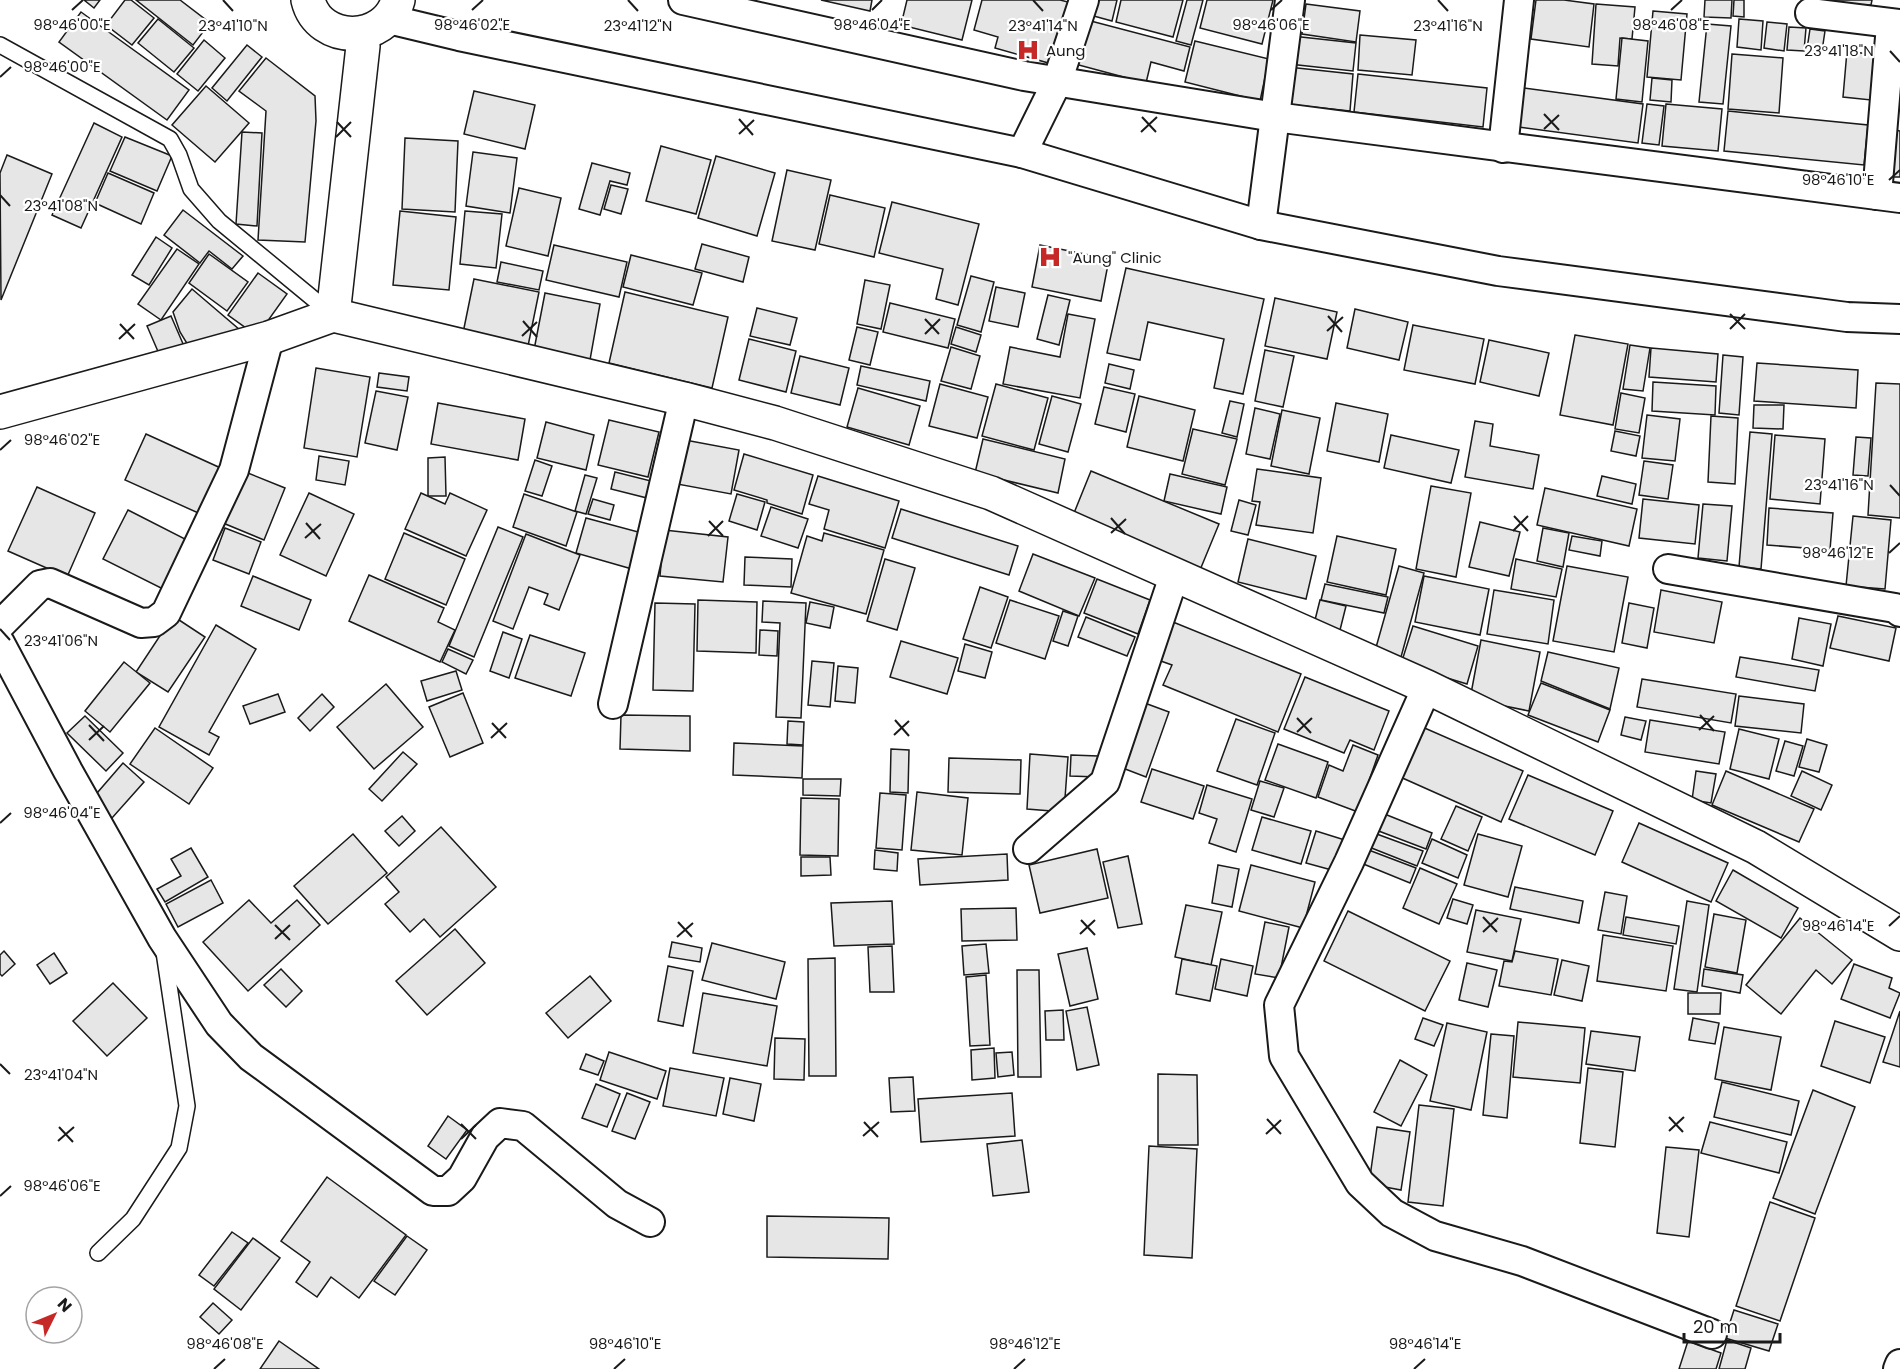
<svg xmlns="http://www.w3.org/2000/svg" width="1900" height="1369" viewBox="0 0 1900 1369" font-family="Poppins,sans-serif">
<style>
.building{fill:#e6e6e6;stroke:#1a1a1a;stroke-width:1.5}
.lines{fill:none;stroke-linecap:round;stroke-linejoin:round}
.service-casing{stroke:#1a1a1a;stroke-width:18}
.minor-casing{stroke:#1a1a1a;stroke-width:32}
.tertiary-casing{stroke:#1a1a1a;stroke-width:36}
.secondary-casing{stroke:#1a1a1a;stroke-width:36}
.service{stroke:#fff;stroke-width:15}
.minor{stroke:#fff;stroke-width:28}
.tertiary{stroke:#fff;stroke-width:33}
.secondary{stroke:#fff;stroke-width:33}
.ticks{fill:none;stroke:#1a1a1a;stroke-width:2}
.labels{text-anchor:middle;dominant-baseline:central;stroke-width:4.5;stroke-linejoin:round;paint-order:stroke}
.poi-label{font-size:15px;fill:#1a1a1a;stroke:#fff;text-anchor:start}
.ticks-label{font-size:15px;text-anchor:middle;fill:#1a1a1a;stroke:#fff;stroke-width:4.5;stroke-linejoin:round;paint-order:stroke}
</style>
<rect width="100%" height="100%" fill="#fff"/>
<g class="building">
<path d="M 84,0 L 100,0 L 94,8 Z"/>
<path d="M 125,0 L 131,0 L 154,18 L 132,45 L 106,25 Z"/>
<path d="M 136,0 L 180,0 L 210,23 L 193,45 Z"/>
<path d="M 821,0 L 872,0 L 870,11 Z"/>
<path d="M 907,0 L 972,0 L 962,40 L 901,25 Z"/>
<path d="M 982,0 L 1060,0 L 1068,2 L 1052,64 L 995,48 L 998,37 L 974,30 Z"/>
<path d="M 1094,0 L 1117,0 L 1112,21 L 1090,15 Z"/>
<path d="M 1121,0 L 1183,0 L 1173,37 L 1116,22 Z"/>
<path d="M 1187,0 L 1203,0 L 1191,45 L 1176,41 Z"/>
<path d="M 1207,0 L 1273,0 L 1262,44 L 1200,28 Z"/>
<path d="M 1536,0 L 1564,0 L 1594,4 L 1589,47 L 1531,39 Z"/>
<path d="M 1705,0 L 1732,0 L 1731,18 L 1704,17 Z"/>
<path d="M 1734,0 L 1744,0 L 1744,17 L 1733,16 Z"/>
<path d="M 1813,0 L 1872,0 L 1871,5 L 1813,5 Z"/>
<path d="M 1306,4 L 1360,11 L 1356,42 L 1302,34 Z"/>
<path d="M 1596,4 L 1635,7 L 1632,39 L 1620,38 L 1618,66 L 1592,64 Z"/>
<path d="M 1653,11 L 1687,14 L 1681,80 L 1647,77 Z"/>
<path d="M 81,12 L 189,90 L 167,120 L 59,42 Z"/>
<path d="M 158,19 L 194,48 L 174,72 L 138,43 Z"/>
<path d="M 1739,19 L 1763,21 L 1761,50 L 1737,47 Z"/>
<path d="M 1087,20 L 1190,47 L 1184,71 L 1151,62 L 1146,83 L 1075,64 Z"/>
<path d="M 1767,22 L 1787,24 L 1784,51 L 1764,48 Z"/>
<path d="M 1707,24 L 1731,26 L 1723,104 L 1699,102 Z"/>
<path d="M 1789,27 L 1806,28 L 1804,51 L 1787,50 Z"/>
<path d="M 1810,29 L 1825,31 L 1822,51 L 1807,49 Z"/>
<path d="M 1360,35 L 1416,40 L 1412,75 L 1358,70 Z"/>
<path d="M 1292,36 L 1356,43 L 1353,71 L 1289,64 Z"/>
<path d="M 1622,38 L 1648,41 L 1642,102 L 1616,99 Z"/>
<path d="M 204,40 L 225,58 L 198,91 L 177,74 Z"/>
<path d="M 1195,41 L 1269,59 L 1260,101 L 1185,82 Z"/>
<path d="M 247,45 L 262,57 L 227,101 L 212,88 Z"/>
<path d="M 1847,51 L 1875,55 L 1871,100 L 1843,97 Z"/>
<path d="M 1732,54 L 1783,58 L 1779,113 L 1728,109 Z"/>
<path d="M 266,58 L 315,96 L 316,121 L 305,242 L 258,240 L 266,111 L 239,91 Z"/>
<path d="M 1288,67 L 1353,74 L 1350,111 L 1285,104 Z"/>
<path d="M 1358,74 L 1487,88 L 1483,127 L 1354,112 Z"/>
<path d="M 1652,78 L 1672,80 L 1671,102 L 1650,100 Z"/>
<path d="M 206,86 L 249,123 L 215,162 L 172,125 Z"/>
<path d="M 1516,87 L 1643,104 L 1638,143 L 1511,126 Z"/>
<path d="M 474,91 L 535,105 L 525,149 L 464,134 Z"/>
<path d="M 1647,104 L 1664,106 L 1659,145 L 1642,143 Z"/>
<path d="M 1666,104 L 1722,109 L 1718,151 L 1662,146 Z"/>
<path d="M 1728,111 L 1868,125 L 1864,165 L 1724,151 Z"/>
<path d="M 94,123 L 122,137 L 81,228 L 52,215 Z"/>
<path d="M 1895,130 L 1900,131 L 1900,177 L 1891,177 Z"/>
<path d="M 242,132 L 262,133 L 257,226 L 236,224 Z"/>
<path d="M 125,137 L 172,156 L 157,191 L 110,171 Z"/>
<path d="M 405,138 L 458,141 L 455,212 L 402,209 Z"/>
<path d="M 661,146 L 711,160 L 696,214 L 646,201 Z"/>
<path d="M 473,152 L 517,158 L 510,213 L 466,206 Z"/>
<path d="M 7,155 L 52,174 L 1,300 L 0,173 Z"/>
<path d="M 716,156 L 775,173 L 757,236 L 698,218 Z"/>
<path d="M 592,163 L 630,173 L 627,185 L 610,181 L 600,215 L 579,209 Z"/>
<path d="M 787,170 L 831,180 L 815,250 L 772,241 Z"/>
<path d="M 108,173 L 154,193 L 141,224 L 95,203 Z"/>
<path d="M 611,185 L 628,189 L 621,214 L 604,209 Z"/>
<path d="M 519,188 L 561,198 L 548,256 L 506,246 Z"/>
<path d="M 830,195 L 885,208 L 874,257 L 819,244 Z"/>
<path d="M 892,202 L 979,224 L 958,305 L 936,299 L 943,269 L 879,253 Z"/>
<path d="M 183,210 L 243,256 L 232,269 L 209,251 L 200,263 L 164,235 Z"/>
<path d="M 400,211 L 456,217 L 449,290 L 393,285 Z"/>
<path d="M 465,211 L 502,214 L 496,268 L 460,264 Z"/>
<path d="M 156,237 L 172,248 L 149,285 L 132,275 Z"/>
<path d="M 702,244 L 749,257 L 743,282 L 695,269 Z"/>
<path d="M 554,245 L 627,262 L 619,297 L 546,280 Z"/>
<path d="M 1040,245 L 1109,259 L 1101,301 L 1032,287 Z"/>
<path d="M 177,249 L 199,264 L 161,320 L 138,304 Z"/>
<path d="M 209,254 L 248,282 L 227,311 L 189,283 Z"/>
<path d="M 631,255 L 702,273 L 693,305 L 623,287 Z"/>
<path d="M 501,262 L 543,271 L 539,290 L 497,282 Z"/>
<path d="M 1126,268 L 1264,299 L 1243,394 L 1214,388 L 1224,339 L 1148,322 L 1140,360 L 1107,353 Z"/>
<path d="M 258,273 L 287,294 L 257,336 L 228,315 Z"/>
<path d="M 971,276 L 994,282 L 981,332 L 957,325 Z"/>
<path d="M 474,279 L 539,292 L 528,346 L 463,333 Z"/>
<path d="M 865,280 L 890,285 L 881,329 L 857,324 Z"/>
<path d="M 996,287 L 1025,293 L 1018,327 L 989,321 Z"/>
<path d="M 192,289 L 247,336 L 194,355 L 180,332 L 173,312 Z"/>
<path d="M 625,292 L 728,317 L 712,388 L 609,363 Z"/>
<path d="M 545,293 L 600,304 L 590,360 L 534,350 Z"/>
<path d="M 1048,295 L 1070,300 L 1059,345 L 1037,339 Z"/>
<path d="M 1275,298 L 1337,312 L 1327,359 L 1265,346 Z"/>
<path d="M 890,303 L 955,319 L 948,348 L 883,332 Z"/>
<path d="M 757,308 L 797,318 L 790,345 L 750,336 Z"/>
<path d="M 1355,309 L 1408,322 L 1399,360 L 1347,348 Z"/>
<path d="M 1068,314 L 1095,319 L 1080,398 L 1003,384 L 1010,347 L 1060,357 Z"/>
<path d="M 171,316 L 187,353 L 163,363 L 147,326 Z"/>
<path d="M 1413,325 L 1484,339 L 1475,384 L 1404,370 Z"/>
<path d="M 857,327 L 878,332 L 870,365 L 849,360 Z"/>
<path d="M 956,327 L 981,335 L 976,352 L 951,344 Z"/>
<path d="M 1575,335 L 1628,344 L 1613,425 L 1560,415 Z"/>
<path d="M 749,339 L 796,351 L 786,392 L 739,380 Z"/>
<path d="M 1489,340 L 1549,353 L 1539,396 L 1480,382 Z"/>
<path d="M 1630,345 L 1650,348 L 1643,391 L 1623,389 Z"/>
<path d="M 951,347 L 980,356 L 971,389 L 941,381 Z"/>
<path d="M 1651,348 L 1718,354 L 1716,382 L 1649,377 Z"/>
<path d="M 1265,350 L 1294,356 L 1283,407 L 1255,401 Z"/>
<path d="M 1723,355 L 1743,357 L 1739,415 L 1719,413 Z"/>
<path d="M 800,356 L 849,368 L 840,405 L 791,393 Z"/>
<path d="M 1757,363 L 1858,370 L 1856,408 L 1754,401 Z"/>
<path d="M 1109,364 L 1134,370 L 1130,389 L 1105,383 Z"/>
<path d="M 861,366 L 930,381 L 926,401 L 857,385 Z"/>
<path d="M 316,368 L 370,377 L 357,457 L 304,448 Z"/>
<path d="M 379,373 L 409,377 L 407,391 L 377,387 Z"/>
<path d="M 1653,382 L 1716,386 L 1715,415 L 1652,411 Z"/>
<path d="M 1876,383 L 1900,384 L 1900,518 L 1868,515 Z"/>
<path d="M 940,384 L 988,397 L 977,438 L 929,426 Z"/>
<path d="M 996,384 L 1048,398 L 1034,450 L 982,436 Z"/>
<path d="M 1104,387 L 1135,394 L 1126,432 L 1095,424 Z"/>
<path d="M 858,388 L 920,406 L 909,445 L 847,427 Z"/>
<path d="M 376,391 L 408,397 L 397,450 L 365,443 Z"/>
<path d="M 1621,393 L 1645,398 L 1639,433 L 1615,429 Z"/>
<path d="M 1052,396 L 1081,404 L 1068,452 L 1039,444 Z"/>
<path d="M 1139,396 L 1195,410 L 1183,461 L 1127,447 Z"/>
<path d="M 1230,401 L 1244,404 L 1237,437 L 1222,433 Z"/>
<path d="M 438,403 L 525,419 L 518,460 L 431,444 Z"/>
<path d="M 1336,403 L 1388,414 L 1379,462 L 1327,451 Z"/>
<path d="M 1754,405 L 1784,405 L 1783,429 L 1753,428 Z"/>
<path d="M 1255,408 L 1280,414 L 1270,459 L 1246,454 Z"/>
<path d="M 1282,410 L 1320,418 L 1309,474 L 1271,466 Z"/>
<path d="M 1647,415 L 1680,419 L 1675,461 L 1642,458 Z"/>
<path d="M 1711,416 L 1738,418 L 1735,484 L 1708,482 Z"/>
<path d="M 609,420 L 659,432 L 648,477 L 598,465 Z"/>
<path d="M 1475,421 L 1493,424 L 1490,446 L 1539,455 L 1533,489 L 1465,477 Z"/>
<path d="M 546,422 L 594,435 L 586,470 L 537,458 Z"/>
<path d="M 1193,429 L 1237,439 L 1225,485 L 1182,474 Z"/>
<path d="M 1615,431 L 1640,436 L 1636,456 L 1611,451 Z"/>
<path d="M 1750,432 L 1772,434 L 1761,569 L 1739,567 Z"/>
<path d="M 146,434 L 225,470 L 205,516 L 125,480 Z"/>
<path d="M 1391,435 L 1459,450 L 1451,483 L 1384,468 Z"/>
<path d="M 1775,435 L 1825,439 L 1820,504 L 1770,499 Z"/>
<path d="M 1856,437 L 1871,438 L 1868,476 L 1853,475 Z"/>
<path d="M 983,439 L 1065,459 L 1058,493 L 975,473 Z"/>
<path d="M 685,440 L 739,450 L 731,494 L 677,484 Z"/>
<path d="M 744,454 L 813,475 L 802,514 L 767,503 L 767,500 L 734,490 Z"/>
<path d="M 319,456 L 349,461 L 345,485 L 316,480 Z"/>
<path d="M 445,457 L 446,496 L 428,496 L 428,458 Z"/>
<path d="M 535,460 L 552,466 L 542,496 L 525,491 Z"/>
<path d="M 1644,461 L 1673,465 L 1668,499 L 1639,495 Z"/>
<path d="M 1257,469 L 1321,478 L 1313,533 L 1256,525 L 1260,502 L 1252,501 Z"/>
<path d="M 243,471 L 285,488 L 264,540 L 223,523 Z"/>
<path d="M 1091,471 L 1219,524 L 1200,570 L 1072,518 Z"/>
<path d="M 615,472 L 651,481 L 647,498 L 611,489 Z"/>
<path d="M 1170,474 L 1227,487 L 1221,514 L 1164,501 Z"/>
<path d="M 585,475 L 597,478 L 586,514 L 575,511 Z"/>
<path d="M 818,476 L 899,501 L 885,548 L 824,529 L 829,510 L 809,504 Z"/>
<path d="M 1602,476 L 1636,484 L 1632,504 L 1597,496 Z"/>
<path d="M 1431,486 L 1471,493 L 1456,577 L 1416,569 Z"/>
<path d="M 37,487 L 95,513 L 67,577 L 8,551 Z"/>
<path d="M 1545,488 L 1637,509 L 1629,546 L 1537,525 Z"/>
<path d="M 309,493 L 354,514 L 326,576 L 280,555 Z"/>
<path d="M 421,493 L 445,504 L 450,493 L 487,510 L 466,556 L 405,529 Z"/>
<path d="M 524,494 L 577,512 L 566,546 L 513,527 Z"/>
<path d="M 737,494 L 765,502 L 757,530 L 729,521 Z"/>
<path d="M 593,499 L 614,505 L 610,520 L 588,514 Z"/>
<path d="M 1643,499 L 1699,505 L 1695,544 L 1639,538 Z"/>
<path d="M 1239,500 L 1256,505 L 1248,535 L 1231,531 Z"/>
<path d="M 1703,504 L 1732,506 L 1727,561 L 1698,558 Z"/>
<path d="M 771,507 L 808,519 L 798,548 L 761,536 Z"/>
<path d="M 1769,508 L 1833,513 L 1830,550 L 1767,545 Z"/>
<path d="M 901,509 L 1018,546 L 1009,575 L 892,538 Z"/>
<path d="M 128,510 L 187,540 L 163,589 L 103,559 Z"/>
<path d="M 1853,516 L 1891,520 L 1885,589 L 1846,586 Z"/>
<path d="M 586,518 L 642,533 L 632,569 L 576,553 Z"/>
<path d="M 1480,522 L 1520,532 L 1509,576 L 1469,567 Z"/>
<path d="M 498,527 L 523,537 L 474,657 L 449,646 Z"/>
<path d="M 225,528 L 261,542 L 249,574 L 213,560 Z"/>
<path d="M 1543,528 L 1569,533 L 1563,567 L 1537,561 Z"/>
<path d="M 664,530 L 728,537 L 723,582 L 660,576 Z"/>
<path d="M 404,533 L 465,559 L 446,605 L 385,579 Z"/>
<path d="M 824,533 L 884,550 L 866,614 L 791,593 L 807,536 L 822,541 Z"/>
<path d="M 526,534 L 580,555 L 559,610 L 544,604 L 548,594 L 529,587 L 513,629 L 493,621 Z"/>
<path d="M 1337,536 L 1396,549 L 1386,595 L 1327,582 Z"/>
<path d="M 1572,536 L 1602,541 L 1600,556 L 1569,550 Z"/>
<path d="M 1248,539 L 1316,556 L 1306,599 L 1238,582 Z"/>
<path d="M 1033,554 L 1095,578 L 1079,616 L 1019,591 Z"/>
<path d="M 745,557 L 792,559 L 791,587 L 744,585 Z"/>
<path d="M 885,559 L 915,568 L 897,630 L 867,621 Z"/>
<path d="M 1516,559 L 1562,569 L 1556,597 L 1511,589 Z"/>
<path d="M 1399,566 L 1424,573 L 1401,657 L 1375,651 Z"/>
<path d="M 1567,566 L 1628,577 L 1614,652 L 1553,641 Z"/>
<path d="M 369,575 L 444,608 L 438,622 L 455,630 L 440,662 L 349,621 Z"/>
<path d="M 253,576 L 311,600 L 299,630 L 241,606 Z"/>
<path d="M 1424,576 L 1489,589 L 1480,635 L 1415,622 Z"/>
<path d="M 1097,579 L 1150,600 L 1138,634 L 1084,613 Z"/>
<path d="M 1325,584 L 1388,597 L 1384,613 L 1321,600 Z"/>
<path d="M 980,587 L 1008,597 L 991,648 L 963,639 Z"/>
<path d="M 1494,590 L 1554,600 L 1548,644 L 1487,634 Z"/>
<path d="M 1661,590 L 1722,602 L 1714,643 L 1654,632 Z"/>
<path d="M 698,600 L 757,602 L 756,653 L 697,651 Z"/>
<path d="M 1010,600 L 1059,616 L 1045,659 L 996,643 Z"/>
<path d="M 1320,600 L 1346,606 L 1340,630 L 1314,624 Z"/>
<path d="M 763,601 L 806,603 L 801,718 L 776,717 L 780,623 L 762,622 Z"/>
<path d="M 810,602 L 834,607 L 830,628 L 806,623 Z"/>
<path d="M 655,603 L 695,604 L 693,691 L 653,690 Z"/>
<path d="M 1629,603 L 1654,608 L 1647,648 L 1622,643 Z"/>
<path d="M 1063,611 L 1078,616 L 1068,646 L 1053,641 Z"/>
<path d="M 173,616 L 205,637 L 168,692 L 136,672 Z"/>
<path d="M 1838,616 L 1896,628 L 1889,661 L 1830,648 Z"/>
<path d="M 1086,617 L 1135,637 L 1127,656 L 1078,637 Z"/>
<path d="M 1799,618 L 1831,624 L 1823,666 L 1792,659 Z"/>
<path d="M 1173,622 L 1301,674 L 1278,732 L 1163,685 L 1172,665 L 1158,660 Z"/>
<path d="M 216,625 L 256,649 L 209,732 L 219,737 L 209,755 L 159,727 Z"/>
<path d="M 1413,626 L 1478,646 L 1467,684 L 1401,664 Z"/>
<path d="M 760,630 L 778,631 L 777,656 L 759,655 Z"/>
<path d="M 503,632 L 522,639 L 509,678 L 490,671 Z"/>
<path d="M 530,635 L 585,653 L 571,696 L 515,678 Z"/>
<path d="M 1481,640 L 1540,652 L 1529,711 L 1470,699 Z"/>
<path d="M 901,641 L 958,658 L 947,694 L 890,677 Z"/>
<path d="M 965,644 L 992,652 L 985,678 L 958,671 Z"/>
<path d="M 448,649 L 473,660 L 466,674 L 442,662 Z"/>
<path d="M 1548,652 L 1619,668 L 1610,709 L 1541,681 Z"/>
<path d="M 1740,657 L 1819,670 L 1815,691 L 1736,677 Z"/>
<path d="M 812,661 L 834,663 L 830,707 L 808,705 Z"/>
<path d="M 124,662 L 150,683 L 110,732 L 85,711 Z"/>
<path d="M 838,666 L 858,668 L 855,703 L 835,701 Z"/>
<path d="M 456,671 L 462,690 L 427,701 L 421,681 Z"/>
<path d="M 1305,677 L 1389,711 L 1374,750 L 1350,740 L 1344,753 L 1284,729 Z"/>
<path d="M 1642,679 L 1736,694 L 1731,723 L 1637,707 Z"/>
<path d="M 1541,683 L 1610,710 L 1598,742 L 1528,715 Z"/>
<path d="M 386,684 L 423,727 L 374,769 L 337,727 Z"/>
<path d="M 463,693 L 483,743 L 450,757 L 429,707 Z"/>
<path d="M 278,694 L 285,712 L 250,724 L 243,706 Z"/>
<path d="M 322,694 L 334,707 L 310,731 L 298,718 Z"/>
<path d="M 1739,696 L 1804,704 L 1801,733 L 1735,726 Z"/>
<path d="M 1142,702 L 1169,712 L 1146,777 L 1120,767 Z"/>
<path d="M 621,715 L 690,716 L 690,751 L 620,749 Z"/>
<path d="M 85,716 L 123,753 L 106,771 L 67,733 Z"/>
<path d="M 1625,717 L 1646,721 L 1641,740 L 1621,735 Z"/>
<path d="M 1236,719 L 1275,733 L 1257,785 L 1217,771 Z"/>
<path d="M 1650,720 L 1725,732 L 1719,764 L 1645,752 Z"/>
<path d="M 788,721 L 804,722 L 803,745 L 787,744 Z"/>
<path d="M 1420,726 L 1523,771 L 1501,822 L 1398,776 Z"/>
<path d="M 155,728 L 213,768 L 189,804 L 130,764 Z"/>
<path d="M 1739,729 L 1779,739 L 1769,779 L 1730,769 Z"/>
<path d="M 1807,739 L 1827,745 L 1819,772 L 1799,767 Z"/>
<path d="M 1785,741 L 1803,746 L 1794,776 L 1776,771 Z"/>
<path d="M 734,743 L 803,746 L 802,778 L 733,775 Z"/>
<path d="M 1278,744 L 1328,762 L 1316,798 L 1265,780 Z"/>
<path d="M 1353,745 L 1378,755 L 1358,812 L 1318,797 L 1329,765 L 1343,771 Z"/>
<path d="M 891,749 L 909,750 L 908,793 L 890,792 Z"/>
<path d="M 403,752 L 417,764 L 382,801 L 369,789 Z"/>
<path d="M 1030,754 L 1068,757 L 1064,812 L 1027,809 Z"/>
<path d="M 1071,755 L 1098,756 L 1098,777 L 1070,776 Z"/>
<path d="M 949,758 L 1021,760 L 1020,794 L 948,792 Z"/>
<path d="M 123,763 L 144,782 L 112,818 L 91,800 Z"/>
<path d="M 1152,769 L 1204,786 L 1193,819 L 1141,802 Z"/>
<path d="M 1696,771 L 1716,774 L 1711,803 L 1692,800 Z"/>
<path d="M 1726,771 L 1814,809 L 1799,842 L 1712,805 Z"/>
<path d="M 1802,771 L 1832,785 L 1821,810 L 1791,796 Z"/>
<path d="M 1528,775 L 1613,811 L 1595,855 L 1509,819 Z"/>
<path d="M 803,779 L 841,779 L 840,796 L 803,795 Z"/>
<path d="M 1260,781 L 1284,788 L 1274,817 L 1251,810 Z"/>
<path d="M 1207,785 L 1252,799 L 1236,852 L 1209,843 L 1217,819 L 1199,813 Z"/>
<path d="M 917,792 L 968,798 L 962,855 L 911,850 Z"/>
<path d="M 880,793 L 906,795 L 902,850 L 876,848 Z"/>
<path d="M 801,798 L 839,799 L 838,856 L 800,855 Z"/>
<path d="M 1456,806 L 1482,817 L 1468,851 L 1441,839 Z"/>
<path d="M 1382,813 L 1432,833 L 1426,849 L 1376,830 Z"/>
<path d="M 402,816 L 415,831 L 399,846 L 385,831 Z"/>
<path d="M 1262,817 L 1311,831 L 1301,864 L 1252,850 Z"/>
<path d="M 1639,823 L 1728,863 L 1711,902 L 1622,862 Z"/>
<path d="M 441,827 L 496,887 L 440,937 L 424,919 L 410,932 L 385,904 L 399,892 L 386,877 Z"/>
<path d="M 1316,831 L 1348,841 L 1339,872 L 1306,863 Z"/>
<path d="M 1374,833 L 1423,851 L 1417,866 L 1369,847 Z"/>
<path d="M 353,834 L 387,873 L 328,924 L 294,886 Z"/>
<path d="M 1478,834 L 1522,846 L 1508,897 L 1464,885 Z"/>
<path d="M 1432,839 L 1467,855 L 1458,878 L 1422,863 Z"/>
<path d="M 191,848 L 208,877 L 165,902 L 157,889 L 181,876 L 171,859 Z"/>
<path d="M 1097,849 L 1108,898 L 1040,913 L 1029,865 Z"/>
<path d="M 1366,849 L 1416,868 L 1410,883 L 1361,863 Z"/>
<path d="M 875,850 L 898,853 L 897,871 L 874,869 Z"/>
<path d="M 1007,854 L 1008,880 L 920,885 L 918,859 Z"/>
<path d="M 1128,856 L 1142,924 L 1118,928 L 1103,862 Z"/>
<path d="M 801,857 L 830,857 L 831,875 L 801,876 Z"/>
<path d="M 1218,865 L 1239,869 L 1232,907 L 1212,903 Z"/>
<path d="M 1251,865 L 1315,882 L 1303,928 L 1239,911 Z"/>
<path d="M 1420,868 L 1457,884 L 1439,924 L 1403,908 Z"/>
<path d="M 1733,870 L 1798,908 L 1781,938 L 1716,901 Z"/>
<path d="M 211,880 L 223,903 L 178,927 L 166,904 Z"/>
<path d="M 1515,887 L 1583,901 L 1579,923 L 1510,909 Z"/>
<path d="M 1605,892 L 1627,896 L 1621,934 L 1598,930 Z"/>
<path d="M 1453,899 L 1473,905 L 1467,924 L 1447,918 Z"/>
<path d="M 249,900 L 271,923 L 297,900 L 320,925 L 248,991 L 203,942 Z"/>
<path d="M 892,901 L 894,944 L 834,946 L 831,903 Z"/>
<path d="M 1687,901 L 1709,905 L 1697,992 L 1674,989 Z"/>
<path d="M 1186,905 L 1222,912 L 1211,965 L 1175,957 Z"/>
<path d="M 1016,908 L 1017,940 L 962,941 L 961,909 Z"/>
<path d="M 1476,910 L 1521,919 L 1512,961 L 1467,952 Z"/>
<path d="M 1348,911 L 1450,961 L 1425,1011 L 1324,961 Z"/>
<path d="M 1714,914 L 1746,920 L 1737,973 L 1705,967 Z"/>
<path d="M 1626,917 L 1679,926 L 1676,944 L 1623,935 Z"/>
<path d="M 1800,918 L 1852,960 L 1832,984 L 1816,970 L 1781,1014 L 1746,985 Z"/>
<path d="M 1265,922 L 1289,927 L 1279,978 L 1255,974 Z"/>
<path d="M 455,929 L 485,963 L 427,1015 L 396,981 Z"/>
<path d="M 1603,935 L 1673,946 L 1666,991 L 1597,981 Z"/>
<path d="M 672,942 L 702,948 L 700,962 L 669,957 Z"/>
<path d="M 712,943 L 785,962 L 776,999 L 702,980 Z"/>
<path d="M 986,944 L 989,973 L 964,975 L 962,946 Z"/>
<path d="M 892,946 L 894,992 L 870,992 L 868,947 Z"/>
<path d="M 1087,948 L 1098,999 L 1070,1006 L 1058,954 Z"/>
<path d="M 4,951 L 15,964 L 2,976 L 0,974 L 0,955 Z"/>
<path d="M 1515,951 L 1558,959 L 1551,995 L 1499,986 L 1504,961 L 1512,962 Z"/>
<path d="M 54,953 L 67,973 L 50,984 L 37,965 Z"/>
<path d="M 835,958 L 836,1076 L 809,1076 L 808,959 Z"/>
<path d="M 1182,959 L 1217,966 L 1210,1001 L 1176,994 Z"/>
<path d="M 1221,959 L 1253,966 L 1247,996 L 1215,989 Z"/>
<path d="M 1562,960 L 1589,966 L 1582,1001 L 1554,995 Z"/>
<path d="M 1467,963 L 1497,970 L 1488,1007 L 1459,1000 Z"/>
<path d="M 1854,964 L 1892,978 L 1889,988 L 1900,993 L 1890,1018 L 1841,999 Z"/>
<path d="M 668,966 L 693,971 L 683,1026 L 658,1021 Z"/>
<path d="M 281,969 L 302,991 L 286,1007 L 264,985 Z"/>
<path d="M 1704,969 L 1743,975 L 1740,993 L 1702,986 Z"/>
<path d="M 1017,970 L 1039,970 L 1041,1077 L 1018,1077 Z"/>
<path d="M 986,975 L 990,1045 L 970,1046 L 966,977 Z"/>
<path d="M 590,976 L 611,1001 L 568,1038 L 546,1013 Z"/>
<path d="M 113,983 L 147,1018 L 107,1056 L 73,1021 Z"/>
<path d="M 703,993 L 777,1006 L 767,1066 L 693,1053 Z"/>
<path d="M 1688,993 L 1721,993 L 1720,1014 L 1688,1014 Z"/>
<path d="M 1087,1007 L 1099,1065 L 1077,1070 L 1066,1011 Z"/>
<path d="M 1063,1010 L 1064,1040 L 1046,1040 L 1045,1011 Z"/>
<path d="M 1900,1011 L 1900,1067 L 1883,1062 Z"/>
<path d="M 1423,1018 L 1443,1025 L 1434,1046 L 1415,1039 Z"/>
<path d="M 1693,1018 L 1719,1023 L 1715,1044 L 1689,1040 Z"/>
<path d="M 1835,1021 L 1885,1037 L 1870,1083 L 1821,1066 Z"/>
<path d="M 1518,1022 L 1585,1028 L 1580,1083 L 1513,1077 Z"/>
<path d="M 1447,1023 L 1487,1032 L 1471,1110 L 1430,1101 Z"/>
<path d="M 1724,1027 L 1781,1037 L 1771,1090 L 1715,1079 Z"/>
<path d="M 1591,1031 L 1640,1037 L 1635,1071 L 1586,1064 Z"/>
<path d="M 1491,1034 L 1514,1036 L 1507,1118 L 1483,1115 Z"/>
<path d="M 775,1038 L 805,1039 L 804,1080 L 774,1079 Z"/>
<path d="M 994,1048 L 995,1078 L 972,1080 L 971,1050 Z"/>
<path d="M 609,1052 L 666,1071 L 657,1099 L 600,1080 Z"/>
<path d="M 1012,1052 L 1014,1075 L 998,1077 L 996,1053 Z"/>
<path d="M 586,1054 L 604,1061 L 598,1075 L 580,1069 Z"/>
<path d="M 1400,1060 L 1427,1075 L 1401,1126 L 1374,1112 Z"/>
<path d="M 670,1068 L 724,1078 L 716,1116 L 663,1106 Z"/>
<path d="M 1588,1068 L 1623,1072 L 1615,1147 L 1580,1143 Z"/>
<path d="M 1158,1074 L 1197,1075 L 1198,1145 L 1158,1145 Z"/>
<path d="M 913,1077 L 915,1111 L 891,1112 L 889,1078 Z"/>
<path d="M 730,1078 L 761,1084 L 754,1121 L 723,1114 Z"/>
<path d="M 1722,1082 L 1799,1101 L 1791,1135 L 1714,1117 Z"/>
<path d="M 596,1084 L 620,1094 L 607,1127 L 582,1118 Z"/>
<path d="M 1813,1090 L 1855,1107 L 1815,1214 L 1773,1198 Z"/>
<path d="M 627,1093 L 650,1102 L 635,1139 L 612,1131 Z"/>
<path d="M 1012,1093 L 1015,1136 L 921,1142 L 918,1099 Z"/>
<path d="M 1419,1105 L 1454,1109 L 1443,1206 L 1408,1202 Z"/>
<path d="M 448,1116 L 467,1130 L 446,1159 L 428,1146 Z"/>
<path d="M 1710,1122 L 1787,1142 L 1779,1173 L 1701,1153 Z"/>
<path d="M 1377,1127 L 1410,1132 L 1401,1190 L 1369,1184 Z"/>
<path d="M 1022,1140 L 1029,1192 L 993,1196 L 987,1144 Z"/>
<path d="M 1149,1146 L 1197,1149 L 1192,1258 L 1144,1255 Z"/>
<path d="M 1666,1147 L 1699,1150 L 1689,1237 L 1657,1233 Z"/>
<path d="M 327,1177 L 406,1235 L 359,1298 L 331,1277 L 317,1297 L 296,1282 L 310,1262 L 281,1241 Z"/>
<path d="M 1770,1202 L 1815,1218 L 1780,1321 L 1736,1306 Z"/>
<path d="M 767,1216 L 889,1218 L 888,1259 L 767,1257 Z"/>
<path d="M 232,1232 L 248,1243 L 214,1286 L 199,1275 Z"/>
<path d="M 407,1236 L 427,1250 L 395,1295 L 374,1281 Z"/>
<path d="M 253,1238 L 280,1258 L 241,1310 L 214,1289 Z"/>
<path d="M 213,1303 L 232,1320 L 219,1334 L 200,1317 Z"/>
<path d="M 1734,1310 L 1778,1324 L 1769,1351 L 1725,1338 Z"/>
<path d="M 1727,1340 L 1751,1348 L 1745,1369 L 1719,1369 Z"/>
<path d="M 279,1341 L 319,1369 L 260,1369 Z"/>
<path d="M 1688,1341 L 1721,1353 L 1716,1369 L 1679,1369 Z"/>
</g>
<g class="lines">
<g class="service-casing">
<g id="service">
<path d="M 0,45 L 170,139 L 179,155 L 191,189 L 219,221 L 333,315"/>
<path d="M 98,1253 L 133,1219 L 179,1148 L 187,1106 L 164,952"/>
</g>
</g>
<g class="minor-casing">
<g id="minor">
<path d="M 683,0 L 1024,76 L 1275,117 L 1900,198"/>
<path d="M 1810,13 L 1900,24"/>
<path d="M 388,19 L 459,36 L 1022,153 L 1261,225 L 1498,271 L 1847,317 L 1900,319"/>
<path d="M 1503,148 L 1519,0"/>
<path d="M 1022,153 L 1057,82 L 1084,0"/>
<path d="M 1877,195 L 1891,25"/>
<path d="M 1261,225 L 1290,0"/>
<path d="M 1668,569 L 1895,608 L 1900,612"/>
<path d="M 0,625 L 40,585 L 50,583 L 141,623 L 154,622 L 166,613 L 234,470 L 269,338"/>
<path d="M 0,643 L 68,771 L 162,938 L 219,1024 L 251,1057 L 433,1191 L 448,1191 L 462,1178 L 485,1137 L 500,1123 L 523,1126 L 617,1204 L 650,1222"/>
<path d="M 1427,687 L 1349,862 L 1279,1005 L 1284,1056 L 1360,1183 L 1392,1213 L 1435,1236 L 1522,1261 L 1712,1334"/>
<path d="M 613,704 L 684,399"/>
<path d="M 1028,849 L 1105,782 L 1174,576"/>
<path d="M 1898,1369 L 1900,1364"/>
</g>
</g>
<g class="tertiary-casing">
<path id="tertiary" d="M 333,315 L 684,399 L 775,423 L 991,493 L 1427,687 L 1756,847 L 1900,934"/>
</g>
<g class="secondary-casing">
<g id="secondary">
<path d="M 308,0 C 319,45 386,44 398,0"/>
<path d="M 0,412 L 269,338 L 333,315 L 363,46 L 362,34"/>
</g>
</g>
<use href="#service" class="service"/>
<use href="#minor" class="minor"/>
<use href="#tertiary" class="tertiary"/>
<use href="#secondary" class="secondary"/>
</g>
<path class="ticks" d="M 223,0 L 233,11M 628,0 L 638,11M 1033,0 L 1043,11M 1438,0 L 1448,11M 72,10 L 83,0M 472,10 L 483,0M 872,10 L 882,0M 1271,10 L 1282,0M 1671,10 L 1682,0M 1890,51 L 1900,62M 0,77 L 11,67M 1544,114 L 1559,130M 1142,117 L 1156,132M 739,119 L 753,135M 337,122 L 351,137M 1544,129 L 1559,115M 1141,132 L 1157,117M 739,134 L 754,120M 336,137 L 351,122M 1889,180 L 1900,170M 0,195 L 10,206M 1730,314 L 1745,329M 1328,316 L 1342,332M 925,319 L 939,334M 523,321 L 537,337M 120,324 L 134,339M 1730,329 L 1745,314M 1327,331 L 1343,317M 925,334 L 940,319M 522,336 L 537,322M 119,339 L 135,324M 0,450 L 11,440M 1890,485 L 1900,496M 1514,516 L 1528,531M 1111,518 L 1125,534M 709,521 L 723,536M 306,523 L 320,539M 1513,531 L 1528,516M 1111,533 L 1126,519M 708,536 L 723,521M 305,538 L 321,524M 1889,553 L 1900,543M 0,629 L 10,640M 1700,715 L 1714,731M 1297,718 L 1311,733M 895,720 L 909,736M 492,723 L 506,738M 89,725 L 104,741M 1699,730 L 1714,716M 1297,732 L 1312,718M 894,735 L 909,721M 491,738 L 507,723M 89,740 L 104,726M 0,823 L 11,813M 1483,917 L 1497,932M 1081,920 L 1095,935M 678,922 L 692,937M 275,925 L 290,940M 1889,926 L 1900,916M 1483,932 L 1498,918M 1080,934 L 1095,920M 677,937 L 693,923M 275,939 L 290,925M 0,1064 L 10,1074M 1669,1117 L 1683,1132M 1267,1119 L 1281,1134M 864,1122 L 878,1137M 461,1124 L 476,1139M 59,1127 L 73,1142M 1669,1131 L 1684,1117M 1266,1134 L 1281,1120M 863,1136 L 879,1122M 461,1139 L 476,1125M 58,1141 L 74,1127M 0,1196 L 11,1186M 214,1369 L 225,1359M 614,1369 L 625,1359M 1014,1369 L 1025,1359M 1414,1369 L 1425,1359"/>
<defs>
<g id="hospital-bare" transform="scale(1.8)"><path d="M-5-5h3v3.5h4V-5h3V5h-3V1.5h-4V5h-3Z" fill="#c62828" stroke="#fff" stroke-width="2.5" paint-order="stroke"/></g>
</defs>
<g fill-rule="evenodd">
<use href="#hospital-bare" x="1028" y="50"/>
<use href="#hospital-bare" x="1050" y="257"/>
</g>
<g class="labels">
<g class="poi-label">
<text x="1046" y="50">Aung</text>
<text x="1068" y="257">"Aung" Clinic</text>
</g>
</g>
<g class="ticks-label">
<text x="72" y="30">98°46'00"E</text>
<text x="472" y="30">98°46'02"E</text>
<text x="872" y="30">98°46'04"E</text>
<text x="1271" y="30">98°46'06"E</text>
<text x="1671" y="30">98°46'08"E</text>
<text x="233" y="31">23°41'10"N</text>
<text x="638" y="31">23°41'12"N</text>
<text x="1043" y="31">23°41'14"N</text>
<text x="1448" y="31">23°41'16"N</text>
<text x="1839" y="56">23°41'18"N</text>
<text x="62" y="72">98°46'00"E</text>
<text x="1838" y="185">98°46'10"E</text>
<text x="61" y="211">23°41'08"N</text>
<text x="62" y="445">98°46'02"E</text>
<text x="1839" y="490">23°41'16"N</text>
<text x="1838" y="558">98°46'12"E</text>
<text x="61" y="646">23°41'06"N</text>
<text x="62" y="818">98°46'04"E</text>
<text x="1838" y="931">98°46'14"E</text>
<text x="61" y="1080">23°41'04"N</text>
<text x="62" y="1191">98°46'06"E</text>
<text x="225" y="1349">98°46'08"E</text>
<text x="625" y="1349">98°46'10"E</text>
<text x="1025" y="1349">98°46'12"E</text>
<text x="1425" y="1349">98°46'14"E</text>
</g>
<g transform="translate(54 1315) rotate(47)"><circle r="28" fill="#ffffff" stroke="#a3a3a3" stroke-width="1.5"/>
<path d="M0-4.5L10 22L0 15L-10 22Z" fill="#c62828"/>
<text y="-9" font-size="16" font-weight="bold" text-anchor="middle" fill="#1a1a1a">N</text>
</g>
<path d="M1684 1333v9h96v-9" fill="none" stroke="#1a1a1a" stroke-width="3"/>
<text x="1693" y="1333" font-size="18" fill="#1a1a1a" stroke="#ffffff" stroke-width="4.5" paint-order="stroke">20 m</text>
</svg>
